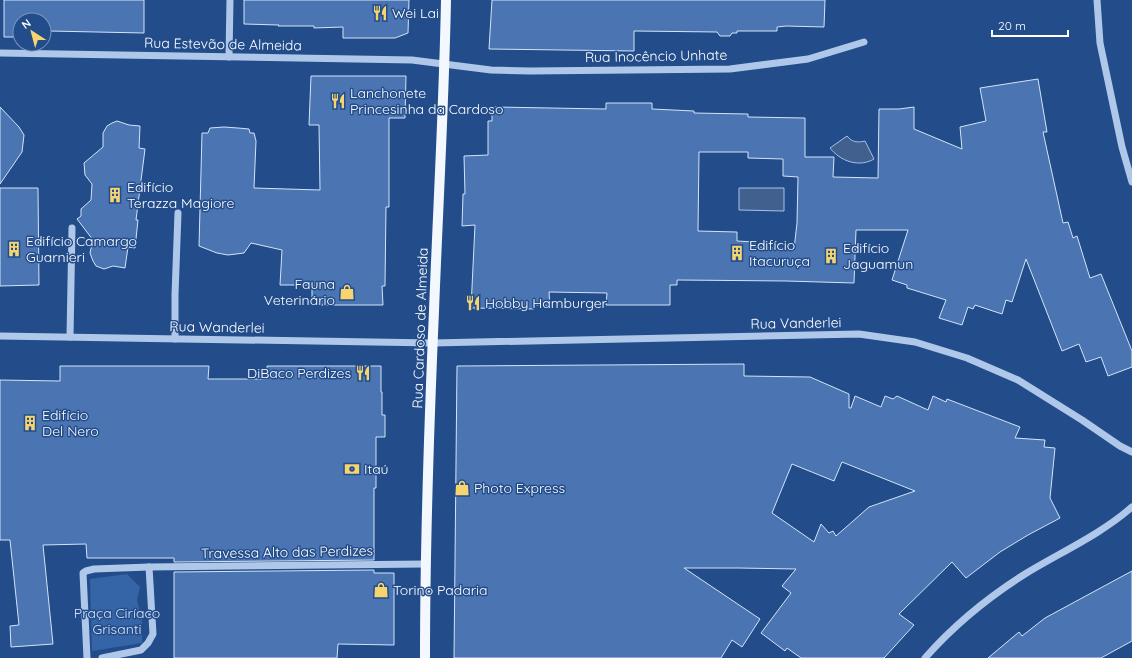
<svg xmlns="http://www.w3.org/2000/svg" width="1132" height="658" viewBox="0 0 1132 658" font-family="Quicksand,sans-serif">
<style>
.green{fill:#3665a7}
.water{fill:#42608d;stroke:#a3c2eb}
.building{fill:#4b75b2;stroke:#d4e3f8;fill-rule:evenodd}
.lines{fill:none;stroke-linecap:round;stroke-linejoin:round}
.minor{stroke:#afc8ea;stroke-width:7}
.major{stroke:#f3f7fe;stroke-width:10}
.labels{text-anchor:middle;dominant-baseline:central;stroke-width:3;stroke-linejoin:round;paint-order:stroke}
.poi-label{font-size:14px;fill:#fff;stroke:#224c8a;text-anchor:start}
.street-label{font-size:14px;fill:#fff;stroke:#224c8a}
.park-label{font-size:14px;fill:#d4e3f8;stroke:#224c8a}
</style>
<rect width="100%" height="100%" fill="#224c8a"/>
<path class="green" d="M 127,574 L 140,587 L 137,600 L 142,620 L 142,643 L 92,651 L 90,579 Z"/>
<g class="water">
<path d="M 847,136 C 852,142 857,143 865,141 L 874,159 C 859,168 840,161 830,148 Z"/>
<path d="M 739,188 L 784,188 L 784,211 L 739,210 Z"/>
</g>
<g class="building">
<path d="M 4,0 L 144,0 L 144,33 L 49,31 L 49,37 L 44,37 L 44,20 L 20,20 L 20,37 L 4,37 Z"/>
<path d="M 244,0 L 409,0 L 408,33 L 395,38 L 343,38 L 343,27 L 314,28 L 314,26 L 278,26 L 279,25 L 244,24 Z"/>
<path d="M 492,0 L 825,0 L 824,27 L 786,26 L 777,27 L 777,31 L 737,31 L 737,33 L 732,33 L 730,36 L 720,36 L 717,32 L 634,31 L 634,51 L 489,49 Z"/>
<path d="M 311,76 L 406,76 L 405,118 L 389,118 L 389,207 L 386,207 L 385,286 L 382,286 L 383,305 L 316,305 L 317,298 L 312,298 L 312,285 L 280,285 L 282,250 L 251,243 L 244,253 L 228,255 L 217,253 L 199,246 L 202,133 L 208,133 L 210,128 L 224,127 L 238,128 L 249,129 L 250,133 L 254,133 L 256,141 L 254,188 L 320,190 L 319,125 L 309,125 Z"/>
<path d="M 1038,79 L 1047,132 L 1043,132 L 1063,223 L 1068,222 L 1073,238 L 1077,236 L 1090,278 L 1101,274 L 1132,351 L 1132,367 L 1108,376 L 1101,357 L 1086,362 L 1079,344 L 1062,351 L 1026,259 L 1012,302 L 1006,300 L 1002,314 L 975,305 L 973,309 L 968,307 L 962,325 L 939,318 L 946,300 L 907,288 L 907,285 L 892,280 L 908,230 L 856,230 L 854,283 L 786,281 L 677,280 L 677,285 L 670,285 L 670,305 L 606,305 L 607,293 L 549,292 L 550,306 L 534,305 L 534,309 L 471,308 L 475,225 L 462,226 L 463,194 L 465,194 L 464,156 L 488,155 L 488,121 L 492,121 L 492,108 L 495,109 L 495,107 L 606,109 L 606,103 L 652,103 L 652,109 L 694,111 L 694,113 L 748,114 L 748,117 L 805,118 L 805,157 L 834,157 L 833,177 L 878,178 L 879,109 L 899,109 L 914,107 L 914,129 L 962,149 L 960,127 L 986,121 L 980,88 ZM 699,152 L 748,152 L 748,158 L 783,159 L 783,176 L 798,177 L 797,223 L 794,249 L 755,247 L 755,242 L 737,241 L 737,232 L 698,231 Z"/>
<path d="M 0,107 L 19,127 L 24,135 L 22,152 L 0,184 Z"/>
<path d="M 117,121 L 129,125 L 140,126 L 139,148 L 145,149 L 136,220 L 138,220 L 135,248 L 128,247 L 125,268 L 113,266 L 104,269 L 96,266 L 93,261 L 90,253 L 93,240 L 77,219 L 81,216 L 81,209 L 91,200 L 92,184 L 85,175 L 84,163 L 103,147 L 103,133 L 107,126 L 112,123 Z"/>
<path d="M 0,188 L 38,188 L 39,285 L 0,286 Z"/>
<path d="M 744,364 L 744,376 L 810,377 L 849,394 L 849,408 L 851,408 L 855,396 L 881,407 L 885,396 L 893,399 L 897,396 L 928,410 L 933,396 L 946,402 L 947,399 L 1020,427 L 1015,438 L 1045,440 L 1044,447 L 1055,448 L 1050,498 L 1060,518 L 1028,535 L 1000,552 L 966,578 L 952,562 L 899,614 L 914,625 L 884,658 L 801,658 L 787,648 L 785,651 L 761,633 L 791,593 L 782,586 L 796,569 L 738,568 L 684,568 L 760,619 L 742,647 L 732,640 L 721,658 L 454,658 L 457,366 ZM 842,462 L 915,491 L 869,507 L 836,536 L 833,531 L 829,533 L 821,524 L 814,542 L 772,513 L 792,464 L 834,481 Z"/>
<path d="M 60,366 L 209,366 L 208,379 L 267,379 L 267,366 L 381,366 L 381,392 L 382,392 L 382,415 L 385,415 L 385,437 L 376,437 L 376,488 L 374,488 L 374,560 L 174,562 L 174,558 L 87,558 L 86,544 L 43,545 L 53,644 L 11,647 L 10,626 L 19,625 L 10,540 L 0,540 L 0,380 L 60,381 Z"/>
<path d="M 374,570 L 374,573 L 394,573 L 394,645 L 338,644 L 337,658 L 174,658 L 174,572 Z"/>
<path d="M 1132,571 L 1132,641 L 1101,658 L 988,658 L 1019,632 L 1022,636 L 1045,618 Z"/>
</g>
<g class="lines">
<g class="minor">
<path d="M 1097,0 L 1100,43 L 1122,147 L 1132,182"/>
<path d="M 0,53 L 412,60 L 491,70 L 530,71 L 730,69 L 808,59 L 864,42"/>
<path d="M 229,57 L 230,0"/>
<path d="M 0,336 L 433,343 L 859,334 L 915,342 L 967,358 L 1018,380 L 1082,420 L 1120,446 L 1132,452"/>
<path d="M 70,337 L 72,228"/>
<path d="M 175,339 L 175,295 L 178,213"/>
<path d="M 87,658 L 83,573 L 86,571 L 94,569 L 149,567"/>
<path d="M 102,658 L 141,650 L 148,643 L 153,634 L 149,567 L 425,564"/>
<path d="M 925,658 C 955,624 987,598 1025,574 C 1061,552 1100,535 1132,507"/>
</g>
<path class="major" d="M 425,658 C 425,542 429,426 434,311 C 438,207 444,104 446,0"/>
</g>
<defs>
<g id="restaurant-bare" transform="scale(1.2)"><path d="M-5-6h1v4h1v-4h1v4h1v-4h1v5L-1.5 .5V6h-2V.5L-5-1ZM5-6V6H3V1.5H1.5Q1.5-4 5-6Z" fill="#f6d571" stroke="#224c8a" stroke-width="2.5" paint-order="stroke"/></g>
<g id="building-bare" transform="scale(1.2)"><path d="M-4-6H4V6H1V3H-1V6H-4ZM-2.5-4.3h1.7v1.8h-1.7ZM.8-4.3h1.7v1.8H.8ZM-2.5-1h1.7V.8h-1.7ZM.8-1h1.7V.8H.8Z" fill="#f6d571" stroke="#224c8a" stroke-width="2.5" paint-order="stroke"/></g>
<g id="shop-bare" transform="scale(1.2)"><path d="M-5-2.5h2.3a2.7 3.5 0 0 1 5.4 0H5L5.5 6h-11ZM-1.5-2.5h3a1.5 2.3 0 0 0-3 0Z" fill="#f6d571" stroke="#224c8a" stroke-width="2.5" paint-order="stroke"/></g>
<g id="bank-bare" transform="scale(1.2)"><path d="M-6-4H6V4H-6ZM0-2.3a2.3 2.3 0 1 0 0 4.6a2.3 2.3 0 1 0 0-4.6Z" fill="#f6d571" stroke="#224c8a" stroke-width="2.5" paint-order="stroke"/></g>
</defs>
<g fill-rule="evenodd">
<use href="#restaurant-bare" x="380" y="13"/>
<use href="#restaurant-bare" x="338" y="101"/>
<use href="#building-bare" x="115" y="195"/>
<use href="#building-bare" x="14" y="249"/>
<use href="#building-bare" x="737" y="253"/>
<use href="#building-bare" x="831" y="256"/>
<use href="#shop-bare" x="347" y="292"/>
<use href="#restaurant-bare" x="473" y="303"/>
<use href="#restaurant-bare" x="363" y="373"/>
<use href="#building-bare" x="30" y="423"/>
<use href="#bank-bare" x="352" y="469"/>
<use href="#shop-bare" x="462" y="488"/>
<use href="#shop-bare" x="381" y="590"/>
</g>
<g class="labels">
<g class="poi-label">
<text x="392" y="13">Wei Lai</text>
<text x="350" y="93">Lanchonete<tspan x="350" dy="16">Princesinha da Cardoso</tspan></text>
<text x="127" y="187">Edifício<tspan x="127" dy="16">Terazza Magiore</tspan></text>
<text x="26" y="241">Edifício Camargo<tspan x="26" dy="16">Guarnieri</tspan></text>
<text x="749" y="245">Edifício<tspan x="749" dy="16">Itacuruça</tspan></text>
<text x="843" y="248">Edifício<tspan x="843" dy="16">Jaguamun</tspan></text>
<text x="335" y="284" text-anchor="end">Fauna<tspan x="335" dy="16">Veterinário</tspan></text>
<text x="485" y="303">Hobby Hamburger</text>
<text x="351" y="373" text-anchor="end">DiBaco Perdizes</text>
<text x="42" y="415">Edifício<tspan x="42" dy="16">Del Nero</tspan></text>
<text x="364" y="469">Itaú</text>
<text x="474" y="488">Photo Express</text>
<text x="393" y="590">Torino Padaria</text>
</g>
<g class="street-label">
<text transform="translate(223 44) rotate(1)">Rua Estevão de Almeida</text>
<text transform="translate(656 56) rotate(-1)">Rua Inocêncio Unhate</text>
<text transform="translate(796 323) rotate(-1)">Rua Vanderlei</text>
<text transform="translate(217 327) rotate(1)">Rua Wanderlei</text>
<text transform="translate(420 328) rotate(-88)">Rua Cardoso de Almeida</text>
<text transform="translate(287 552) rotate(-1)">Travessa Alto das Perdizes</text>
</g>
<g class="park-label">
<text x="117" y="613">Praça Ciríaco<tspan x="117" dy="16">Grisanti</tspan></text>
</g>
</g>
<g transform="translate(32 32) rotate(324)"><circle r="19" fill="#224c8a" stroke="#7a94b9"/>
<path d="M0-3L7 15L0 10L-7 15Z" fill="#f6d571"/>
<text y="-6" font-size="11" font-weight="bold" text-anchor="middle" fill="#ffffff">N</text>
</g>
<path d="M992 30v6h76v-6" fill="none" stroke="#ffffff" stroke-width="2"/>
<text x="998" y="30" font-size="12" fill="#ffffff" stroke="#224c8a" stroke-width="3" paint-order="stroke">20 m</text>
</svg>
